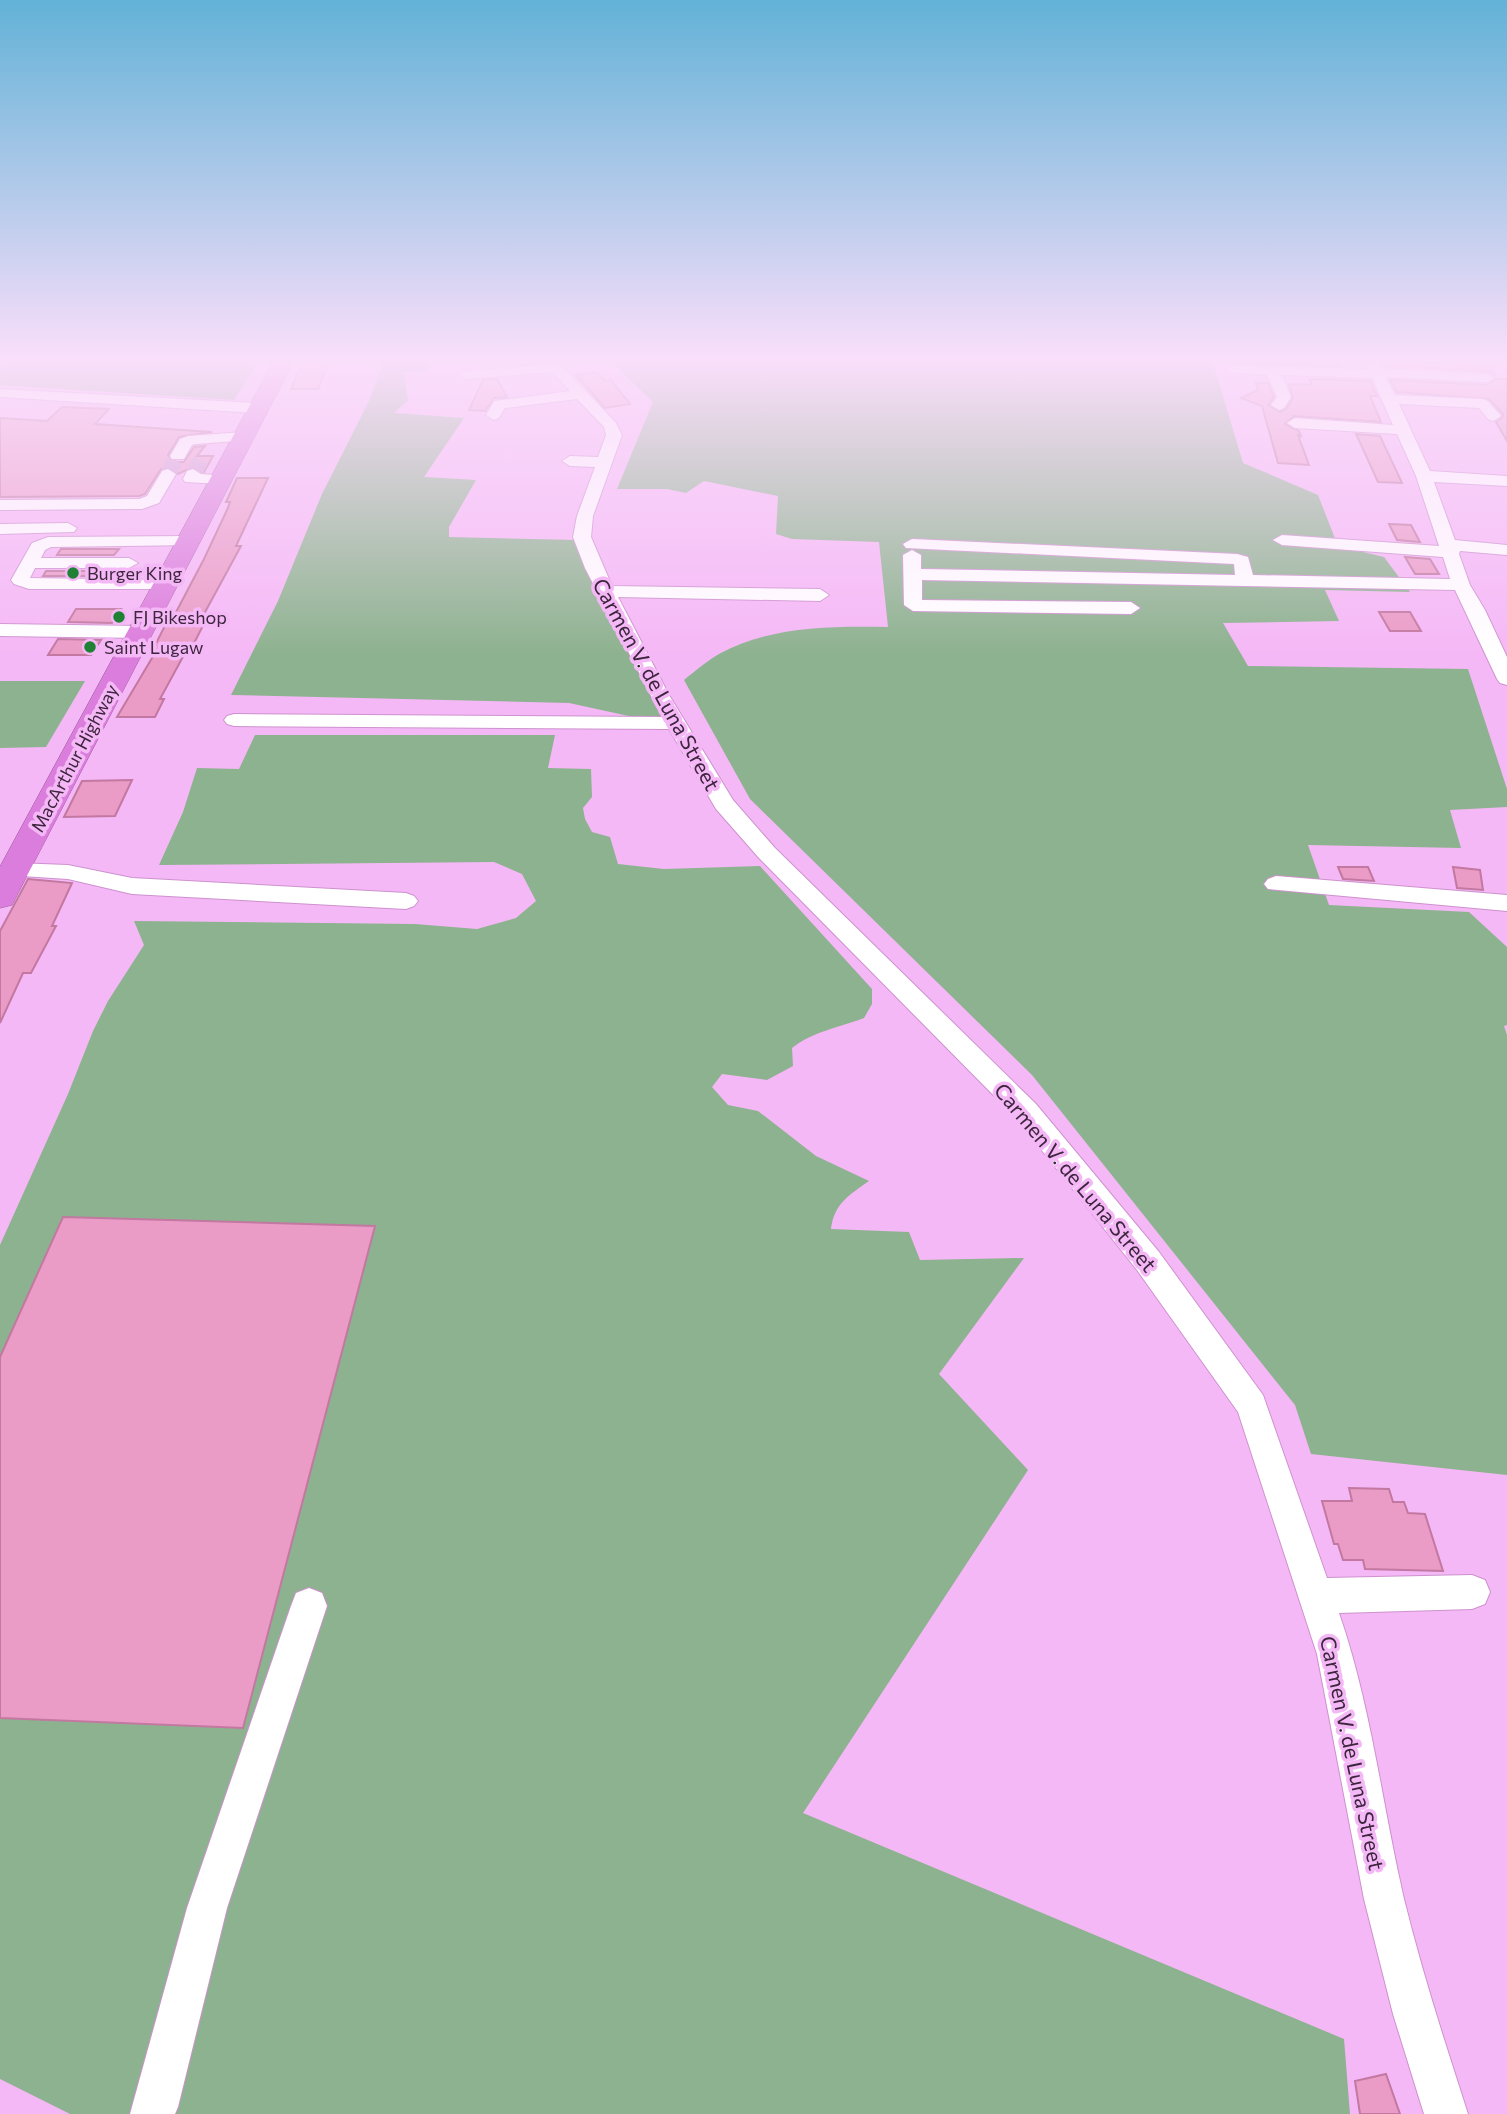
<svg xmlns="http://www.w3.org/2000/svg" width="1507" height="2114" viewBox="0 0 1507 2114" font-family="Commissioner,sans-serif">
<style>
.green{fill:#8db28f}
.building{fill:#ea9cc6;stroke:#c278a0;stroke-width:2}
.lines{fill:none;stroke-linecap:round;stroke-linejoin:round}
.minor-tunnel{stroke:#d09bd1;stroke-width:16;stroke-dasharray:16 8;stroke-linecap:butt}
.minor-casing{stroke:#cd92ce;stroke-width:2}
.highway-casing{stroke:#a45ea4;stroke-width:1}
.minor{fill:#fff;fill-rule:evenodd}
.highway{fill:#db7ddc;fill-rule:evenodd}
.poi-dot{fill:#1f8133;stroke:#f5b8f6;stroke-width:2.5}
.labels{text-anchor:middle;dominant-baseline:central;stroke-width:7;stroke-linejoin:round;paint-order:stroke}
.far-poi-label{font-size:18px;fill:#3d253d;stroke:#f5b8f6;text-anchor:start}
.far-street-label{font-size:18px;fill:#3d253d;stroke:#f5b8f6}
.street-label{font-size:21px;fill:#3d253d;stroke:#f5b8f6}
</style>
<rect width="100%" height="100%" fill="#f5b8f6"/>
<g class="green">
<path d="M 260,359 L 234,400 L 0,385 L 1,359 Z"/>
<path d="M 385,359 L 474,359 L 431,362 L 425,371 L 404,372 L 408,400 L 394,413 L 464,418 L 424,477 L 476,480 L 449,527 L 449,537 L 577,540 L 669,716 L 638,718 L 569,703 L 231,695 L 278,601 L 322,494 L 369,401 Z"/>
<path d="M 608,359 L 1336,359 L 1340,368 L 1213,363 L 1243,463 L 1318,495 L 1338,546 L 1384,557 L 1410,592 L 1325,590 L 1339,621 L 1223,623 L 1248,666 L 1468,669 L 1507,789 L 1507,807 L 1450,810 L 1461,848 L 1308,845 L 1329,905 L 1469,912 L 1507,947 L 1507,1025 L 1504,1026 L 1507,1035 L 1507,1475 L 1311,1454 L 1295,1405 L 1032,1075 L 750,799 L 684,680 C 695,671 707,661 719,654 C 771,626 830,626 888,627 L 879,542 L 792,539 L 776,534 L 778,496 L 704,481 L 686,493 L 667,489 L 617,489 L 653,402 Z"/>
<path d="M 0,681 L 85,681 L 46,747 L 0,748 Z"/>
<path d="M 255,735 L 555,735 L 548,768 L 591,769 L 592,797 L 583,808 L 585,819 L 592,832 L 610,837 L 618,864 L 664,869 L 760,866 L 872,989 L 872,1004 L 864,1018 C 840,1027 812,1032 792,1048 L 793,1066 L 767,1080 L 722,1074 L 712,1087 L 728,1105 L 758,1111 L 816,1156 L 869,1181 C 849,1195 834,1204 831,1229 L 909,1232 L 920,1260 L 1024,1258 L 939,1374 L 1028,1470 L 803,1813 L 1344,2039 L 1350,2114 L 70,2114 L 0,2079 L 0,1245 L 68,1094 L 93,1031 L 108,1001 L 144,945 L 134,921 L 415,924 L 477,929 L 516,918 L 536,901 L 522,874 L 494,862 L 159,865 L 183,812 L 197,768 L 239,769 Z"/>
</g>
<g class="building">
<path d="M 304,359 L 330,359 L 318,389 L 291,389 Z"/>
<path d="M 1381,359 L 1492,367 L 1495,375 L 1487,371 L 1384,365 Z"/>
<path d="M 597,372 L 605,381 L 611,380 L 630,404 L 605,408 L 576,375 Z"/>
<path d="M 497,379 L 507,397 L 494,398 L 485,411 L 469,410 L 483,380 Z"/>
<path d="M 1309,379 L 1370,381 L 1377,396 L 1370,396 L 1381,422 L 1294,416 L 1285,424 L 1299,431 L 1301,436 L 1298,435 L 1309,465 L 1278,463 L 1262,406 L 1241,398 L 1258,390 L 1256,383 L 1268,383 L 1274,397 L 1268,405 L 1280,412 L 1286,409 L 1293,398 L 1289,384 L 1312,385 Z"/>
<path d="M 1496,379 L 1507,379 L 1507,441 L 1496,422 L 1502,418 L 1503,414 L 1489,399 L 1397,392 L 1390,380 L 1487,385 Z"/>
<path d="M 62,407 L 109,409 L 95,424 L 212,432 L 179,437 L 168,455 L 172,462 L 184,462 L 194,447 L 205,446 L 197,456 L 213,456 L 204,472 L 192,467 L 178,474 L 169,467 L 161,469 L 145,494 L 139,496 L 0,497 L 0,418 L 47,421 Z"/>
<path d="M 1356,434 L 1380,436 L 1402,483 L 1378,482 Z"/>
<path d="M 237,478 L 268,478 L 236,546 L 241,546 L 204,614 L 209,614 L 189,653 L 185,653 L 160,699 L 164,699 L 155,717 L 117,717 L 155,653 L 151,653 L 171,614 L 175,614 L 204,559 L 227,510 L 230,502 L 226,502 Z"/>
<path d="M 1389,524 L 1411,525 L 1420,542 L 1397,540 Z"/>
<path d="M 61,549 L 119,549 L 114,555 L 57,555 Z"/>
<path d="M 1405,557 L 1430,559 L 1439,574 L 1415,574 Z"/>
<path d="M 46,571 L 105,571 L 101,576 L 43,576 Z"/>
<path d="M 76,609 L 121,609 L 112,623 L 68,622 Z"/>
<path d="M 1379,612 L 1410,612 L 1421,631 L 1390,631 Z"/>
<path d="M 58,639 L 101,640 L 91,655 L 48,655 Z"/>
<path d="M 132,780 L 115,816 L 64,817 L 82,781 Z"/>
<path d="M 1338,867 L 1368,867 L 1374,881 L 1343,879 Z"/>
<path d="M 1453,867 L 1480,870 L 1483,890 L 1457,888 Z"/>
<path d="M 28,879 L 72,883 L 52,926 L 56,926 L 31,973 L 23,973 L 0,1023 L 0,931 Z"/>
<path d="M 63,1217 L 375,1226 L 243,1728 L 0,1718 L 0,1357 Z"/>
<path d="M 1349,1488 L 1389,1489 L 1393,1502 L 1404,1502 L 1408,1513 L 1425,1514 L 1443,1571 L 1365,1569 L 1363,1560 L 1343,1560 L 1338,1544 L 1334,1544 L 1322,1501 L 1352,1501 Z"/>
<path d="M 1386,2074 L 1400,2114 L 1360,2114 L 1355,2081 Z"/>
</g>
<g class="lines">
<g class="minor-tunnel">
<path d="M 168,474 L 178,456"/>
<path d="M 193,474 L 203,456"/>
</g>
<g class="minor-casing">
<g id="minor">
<path d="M 541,359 L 556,359 L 616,423 L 622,435 L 593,516 L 591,537 L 612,586 L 820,589 L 829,595 L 820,601 L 618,597 L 669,695 L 733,800 L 775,848 L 1036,1104 L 1159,1252 L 1263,1395 L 1327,1578 L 1472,1575 L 1485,1580 L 1490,1592 L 1485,1604 L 1472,1609 L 1339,1613 C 1371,1705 1382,1804 1404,1899 C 1422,1972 1445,2043 1468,2114 L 1424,2114 L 1393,2014 L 1364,1899 L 1317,1654 L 1238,1412 L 1137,1270 L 1016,1118 L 759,858 L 716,809 L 669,729 L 234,726 L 227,724 L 224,720 L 227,716 L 234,714 L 662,717 L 585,568 L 573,537 L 577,516 L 595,467 L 570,466 L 562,461 L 570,456 L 598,457 L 606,435 L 604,427 L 577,399 L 505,408 L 499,418 L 494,420 L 486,415 L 494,401 L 570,391 L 553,372 L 465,379 L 458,375 L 465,371 L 545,364 Z"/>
<path d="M 1364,359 L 1378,359 L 1382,368 L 1487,374 L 1494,378 L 1487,382 L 1386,377 L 1395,395 L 1483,399 L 1488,401 L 1501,416 L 1493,421 L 1488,419 L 1479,408 L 1399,404 L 1430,471 L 1507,476 L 1507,486 L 1434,482 L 1455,540 L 1507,545 L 1507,555 L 1460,551 L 1459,554 L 1470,585 L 1485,610 L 1507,657 L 1507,685 L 1500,683 L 1497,679 L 1455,590 L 922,580 L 922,600 L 1131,602 L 1140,608 L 1131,614 L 913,611 L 904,605 L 903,555 L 912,550 L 921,555 L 921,569 L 1235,575 L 1234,564 L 906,548 L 903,544 L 912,539 L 1237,554 L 1248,557 L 1253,575 L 1450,579 L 1443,557 L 1282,545 L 1273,540 L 1282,535 L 1439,546 L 1416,476 L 1397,434 L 1295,428 L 1287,423 L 1295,418 L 1393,425 L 1372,378 L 1282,375 L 1291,397 L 1284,408 L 1279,410 L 1271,405 L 1277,397 L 1267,375 L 1234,373 L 1227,369 L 1234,365 L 1368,369 Z"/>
<path d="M 0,389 L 258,403 L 266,408 L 258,413 L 0,397 Z"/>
<path d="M 243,432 L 249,434 L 251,437 L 249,440 L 196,444 L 192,445 L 184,459 L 172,459 L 170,456 L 180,439 L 188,436 Z"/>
<path d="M 168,469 L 176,474 L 159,503 L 142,509 L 0,510 L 0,500 L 139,499 L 147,496 L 162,471 Z"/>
<path d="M 193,469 L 201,474 L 227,476 L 229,479 L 221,484 L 185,482 L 183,479 L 187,471 Z"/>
<path d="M 68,523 L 77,528 L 74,532 L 0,534 L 0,524 Z"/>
<path d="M 190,536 L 199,541 L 196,545 L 51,547 L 45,550 L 41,558 L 129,558 L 138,563 L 129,568 L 35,568 L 30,578 L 172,580 L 175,584 L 166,589 L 29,589 L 14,584 L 11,580 L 32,543 L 48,537 Z"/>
<path d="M 0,624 L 141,626 L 150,632 L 141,638 L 0,636 Z"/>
<path d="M 14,863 L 68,865 L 132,878 L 406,893 L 414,896 L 418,901 L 414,906 L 406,909 L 132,894 L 68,879 L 6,875 L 2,870 L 6,865 Z"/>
<path d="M 1276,876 L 1507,895 L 1507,911 L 1268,889 L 1264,884 L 1268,879 Z"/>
<path d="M 309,1588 L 322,1593 L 327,1606 L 227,1908 L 178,2107 L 175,2114 L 130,2114 L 187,1908 L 291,1606 L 296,1593 Z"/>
</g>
</g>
<g class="highway-casing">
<path id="highway" d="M 275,359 L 295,359 L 16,897 L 12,905 L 0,908 L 0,867 Z"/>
</g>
<use href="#minor" class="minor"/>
<use href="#highway" class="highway"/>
</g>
<linearGradient id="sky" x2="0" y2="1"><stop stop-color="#62b2d7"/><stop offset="0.55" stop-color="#fadffb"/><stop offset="1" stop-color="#fadffb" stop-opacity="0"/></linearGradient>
<rect width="1507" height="655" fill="url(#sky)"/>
<g class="poi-dot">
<circle cx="73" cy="573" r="7"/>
<circle cx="119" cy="617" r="7"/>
<circle cx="90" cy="647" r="7"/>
</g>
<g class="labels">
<g class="far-poi-label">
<text x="87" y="573">Burger King</text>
<text x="133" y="617">FJ Bikeshop</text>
<text x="104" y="647">Saint Lugaw</text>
</g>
<g class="far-street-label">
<text transform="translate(74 758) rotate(-62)">MacArthur Highway</text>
</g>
<g class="street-label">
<text transform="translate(657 684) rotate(61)">Carmen V. de Luna Street</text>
<text transform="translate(1076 1177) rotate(50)">Carmen V. de Luna Street</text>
<text transform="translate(1353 1753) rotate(78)">Carmen V. de Luna Street</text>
</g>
</g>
</svg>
